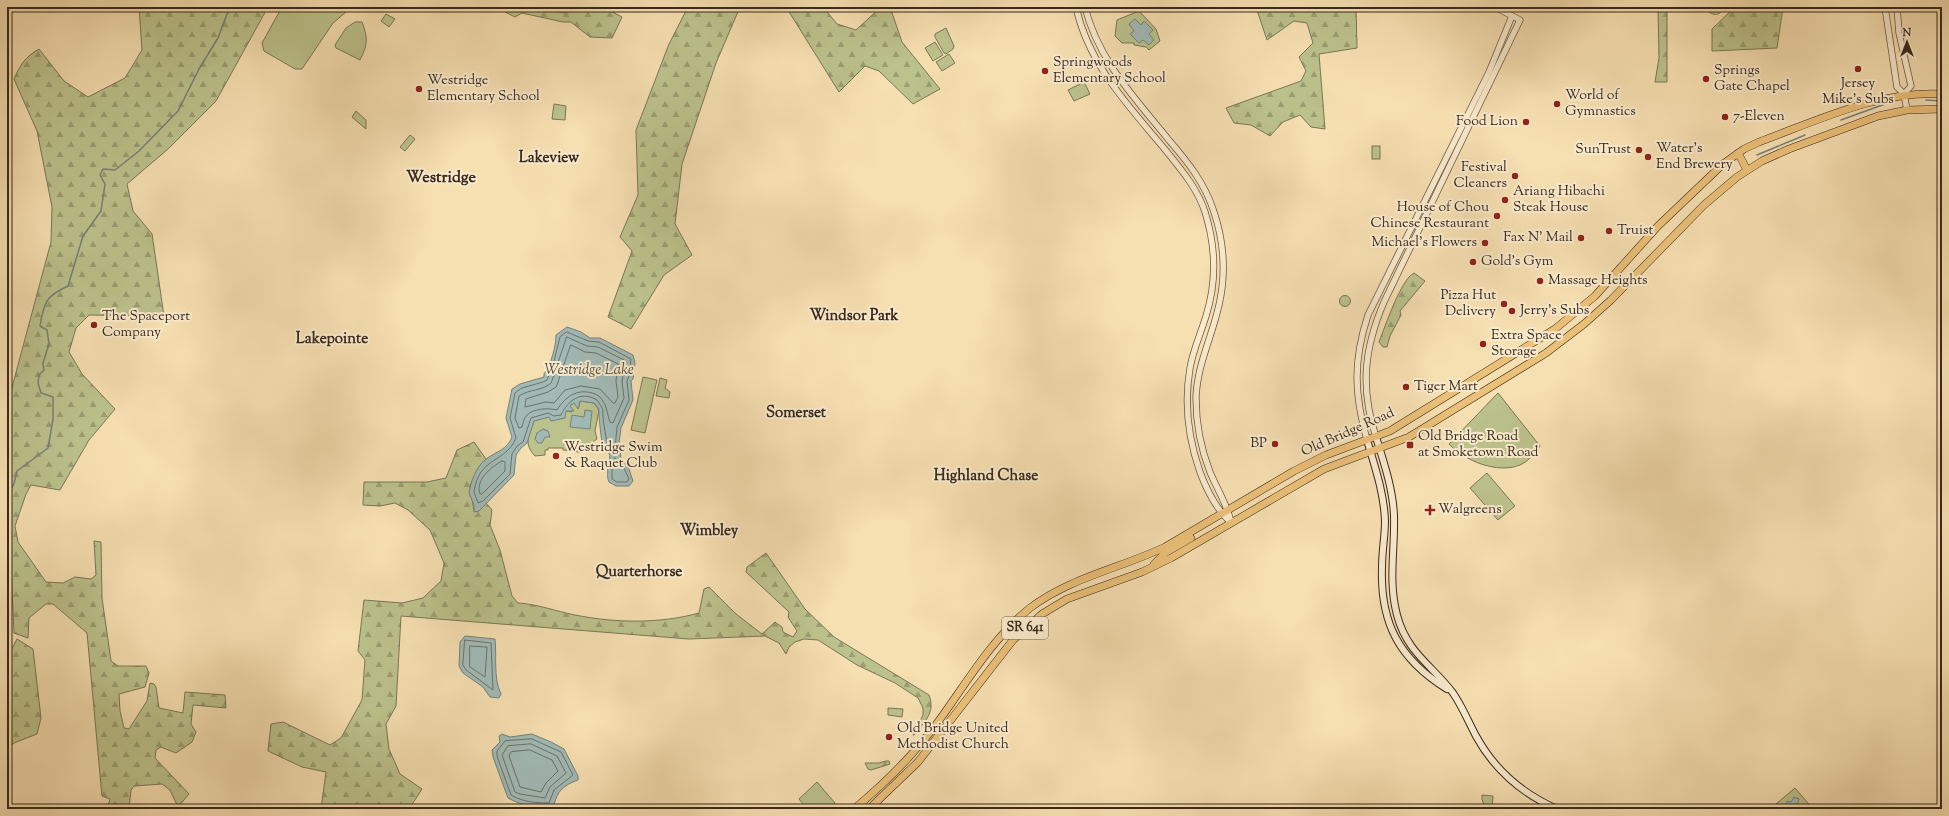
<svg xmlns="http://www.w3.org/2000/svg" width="1949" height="816" viewBox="0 0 1949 816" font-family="'Sorts Mill Goudy',serif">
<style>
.green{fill:#bcc28c;stroke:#7a7656}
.forest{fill:url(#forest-firs);stroke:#7a7656}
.cemetery{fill:url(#cemetery-stones);stroke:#7a7656}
.water{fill:#a1bab6;stroke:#77807a}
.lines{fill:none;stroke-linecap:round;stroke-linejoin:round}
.shore{stroke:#6c726a;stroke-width:1}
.stream{stroke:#77807a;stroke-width:1.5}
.tertiary-casing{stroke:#685644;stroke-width:7}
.secondary-casing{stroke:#38291f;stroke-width:8}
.primary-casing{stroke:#38291f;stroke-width:8}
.tertiary{stroke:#f9eacc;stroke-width:5.5}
.secondary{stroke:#f9eacc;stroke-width:6}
.primary{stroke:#ebc078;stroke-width:7}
.poi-dot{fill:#8f2418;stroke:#f9eacc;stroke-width:1.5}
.labels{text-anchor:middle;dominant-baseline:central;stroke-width:4;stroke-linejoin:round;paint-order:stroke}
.shield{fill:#f9eacc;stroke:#726353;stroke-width:1}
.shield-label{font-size:13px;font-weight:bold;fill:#38291f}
.poi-label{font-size:14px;fill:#38291f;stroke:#f9eacc;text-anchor:start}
.street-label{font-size:14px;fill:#38291f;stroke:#f9eacc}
.neighbourhood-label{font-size:15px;font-weight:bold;fill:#38291f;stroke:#f9eacc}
.water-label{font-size:15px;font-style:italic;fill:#524d45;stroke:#f9eacc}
.quarter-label{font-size:16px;font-weight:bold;fill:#38291f;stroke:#f9eacc}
</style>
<defs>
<pattern id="forest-firs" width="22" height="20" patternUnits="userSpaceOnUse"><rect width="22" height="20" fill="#bcc28c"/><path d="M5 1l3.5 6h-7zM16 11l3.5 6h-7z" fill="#9a9e72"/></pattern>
<pattern id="cemetery-stones" width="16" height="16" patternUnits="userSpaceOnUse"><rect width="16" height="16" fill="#bcc28c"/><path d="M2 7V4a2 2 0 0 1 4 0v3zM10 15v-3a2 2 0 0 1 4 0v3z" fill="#9a9e72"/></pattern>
</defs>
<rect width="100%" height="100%" fill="#f6dfb1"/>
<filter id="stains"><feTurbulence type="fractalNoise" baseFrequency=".005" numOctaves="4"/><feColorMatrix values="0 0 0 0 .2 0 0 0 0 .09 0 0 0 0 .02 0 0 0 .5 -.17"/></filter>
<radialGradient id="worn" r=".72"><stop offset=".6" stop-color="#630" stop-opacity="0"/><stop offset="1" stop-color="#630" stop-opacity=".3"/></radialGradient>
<g class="green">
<path d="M 282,7 L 352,7 L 333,23 L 302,69 L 295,69 L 264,51 L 262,43 Z"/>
<path d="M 1139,11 L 1156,29 L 1160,41 L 1149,50 L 1146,47 L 1134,45 L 1134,43 L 1122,43 L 1115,36 L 1117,20 Z"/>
<path d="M 386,14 L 395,19 L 389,27 L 381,21 Z"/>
<path d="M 355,22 L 362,22 C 368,38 368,44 360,60 L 336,48 L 335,45 L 346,28 Z"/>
<path d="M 946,28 L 954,46 L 953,49 L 946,54 L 944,53 L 935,37 L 935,34 Z"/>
<path d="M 935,42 L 943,55 L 933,61 L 925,48 Z"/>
<path d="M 949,54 L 955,63 L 942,71 L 936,62 Z"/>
<path d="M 1084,82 L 1090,94 L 1074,101 L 1068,90 Z"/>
<path d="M 554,104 L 566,106 L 565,120 L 552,119 Z"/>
<path d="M 356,111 L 366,120 L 366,129 L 352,117 Z"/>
<path d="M 410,135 L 415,139 L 405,151 L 400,147 Z"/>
<rect x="1372" y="146" width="8" height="13"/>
<circle cx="1345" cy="301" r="5.5"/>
<path d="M 643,377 L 657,380 L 645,433 L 631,430 Z"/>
<path d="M 660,378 L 667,380 L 665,388 L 670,392 L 669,398 L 656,396 Z"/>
<path d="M 1498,393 L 1540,446 C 1535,453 1529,461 1520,465 C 1497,474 1465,461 1449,444 Z"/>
<path d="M 580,401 L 594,403 L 599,410 L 595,431 L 597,439 C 592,442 587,450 582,452 C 581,453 567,450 563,450 L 563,448 L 548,448 L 548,450 L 545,450 L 545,455 L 535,456 C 523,443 529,436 534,421 L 566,411 L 572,412 L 570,406 L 574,403 L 579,407 Z"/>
<path d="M 1487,473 L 1515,506 L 1498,520 L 1470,488 Z"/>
<path d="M 888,708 L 903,709 L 902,717 L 888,715 Z"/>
<path d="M 817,782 L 835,803 L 828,809 L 807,809 L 799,799 Z"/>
<path d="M 1795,788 L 1813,809 L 1770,809 Z"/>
<path d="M 1482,795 L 1493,796 L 1492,809 L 1485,809 L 1482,799 Z"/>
</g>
<g class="forest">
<path d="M 139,7 L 268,7 L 216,101 L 168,149 L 127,184 L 133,211 L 152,234 L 164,316 L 89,315 L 76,328 L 69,352 L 82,374 L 115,409 L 89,440 L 60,490 L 31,485 L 26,494 L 15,526 L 18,542 L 46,582 L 63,583 L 75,577 L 91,579 L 96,575 L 94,541 L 101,542 L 102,598 L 111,661 L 118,666 L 146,666 L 149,673 L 145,687 L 119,694 L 120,711 L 124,728 L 129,729 L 147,701 L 150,683 L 154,684 L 156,687 L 159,708 L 183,713 L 185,692 L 225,695 L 226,708 L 193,705 L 191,724 L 196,732 L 192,742 L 176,753 L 161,747 L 156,750 L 155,758 L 189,794 L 178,807 L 170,790 L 162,784 L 134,786 L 131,790 L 129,809 L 107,809 L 110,799 L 102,796 L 87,633 L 53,604 L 46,604 L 29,618 L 28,638 L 14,633 L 11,566 L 7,559 L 7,406 L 51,242 L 52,207 L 37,131 L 14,79 C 20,65 25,57 39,49 L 64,81 L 88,97 L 125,78 L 142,50 Z"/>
<path d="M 505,7 L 542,7 L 563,13 L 593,7 L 603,7 L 622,17 L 612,38 L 590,37 L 571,22 L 563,22 L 522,13 L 515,17 L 505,12 Z"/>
<path d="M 688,7 L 740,7 L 716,63 L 682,164 L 675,224 L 692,255 L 664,275 L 631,329 L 608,317 L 632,251 L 620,237 L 638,195 L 636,130 L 669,44 Z"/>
<path d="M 786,7 L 823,7 L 837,24 L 856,30 L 881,7 L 890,7 L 902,42 L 940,89 L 913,104 L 879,71 L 865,66 L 839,92 Z"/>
<path d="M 1256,7 L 1356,7 L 1357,48 L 1319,54 L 1325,129 L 1311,127 L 1300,115 L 1283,122 L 1270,136 L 1251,125 L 1234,123 L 1226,108 L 1301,81 L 1306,71 L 1299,57 L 1313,43 L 1307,23 L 1294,21 L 1267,40 Z"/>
<path d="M 1658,7 L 1667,7 L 1667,82 L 1655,82 L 1659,58 Z"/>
<path d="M 1692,7 L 1725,7 C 1718,18 1713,15 1704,9 L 1693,11 Z"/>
<path d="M 1735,7 L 1783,7 L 1777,48 L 1712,51 L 1712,29 Z"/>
<path d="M 1414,273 L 1425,281 L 1400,311 L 1401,315 L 1390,336 L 1387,347 L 1383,347 L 1379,342 C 1385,327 1401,279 1414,273 Z"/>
<path d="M 474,442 L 486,459 L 478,468 L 470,486 L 474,511 L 486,503 L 492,510 L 490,525 L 500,550 L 512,596 L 518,603 C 537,604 555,611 575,615 C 615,623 659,624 699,613 L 704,589 L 709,587 L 736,614 L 762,634 L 775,622 L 782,627 L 783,632 L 793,637 L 797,631 L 788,617 L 789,612 L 746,572 L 747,567 L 766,553 L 805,609 L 834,637 L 929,695 C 936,713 924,722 914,735 L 913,735 L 923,715 L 923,708 L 918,698 L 895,683 L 857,665 L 818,640 L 804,639 L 795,642 L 789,647 L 786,654 L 779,643 L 765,636 L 689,639 L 401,616 L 396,706 L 386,724 L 389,749 L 400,774 L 422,789 L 409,809 L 321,809 L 326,772 L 302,767 L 268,751 L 271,724 L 283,722 L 330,745 L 341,738 L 362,700 L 365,660 L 358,651 L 364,600 L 402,603 L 423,598 L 441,581 L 444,563 L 430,530 L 408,510 L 395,503 L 380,506 L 363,505 L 364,482 L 427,482 L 446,478 L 457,450 Z"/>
<path d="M 17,639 L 33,649 L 41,718 L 37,734 L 14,743 L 7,749 L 7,658 Z"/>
<path d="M 886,761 L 889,761 L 890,764 L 871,770 L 868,769 L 865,763 L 879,763 Z"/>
</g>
<path class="cemetery" d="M 1041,627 L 1045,635 L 1036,639 L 1032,631 Z"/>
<g class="water">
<path d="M 1135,19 L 1141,25 L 1144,21 L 1153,30 L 1149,34 L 1154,40 L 1149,45 L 1143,40 L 1139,43 L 1130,34 L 1134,31 L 1129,24 Z"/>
<path d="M 567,327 L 581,332 L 590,338 L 600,338 L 633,355 L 635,363 L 633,379 L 631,381 L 633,400 L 621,428 L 619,443 L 621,458 L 628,466 L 633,481 L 629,486 L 616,486 L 609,482 C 606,476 609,471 607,463 L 609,462 L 610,455 C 608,451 605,452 603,448 C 602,445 598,413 599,409 L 594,403 L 580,401 L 578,409 L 574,403 L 570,406 L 574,411 L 566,411 L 565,418 L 551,421 L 549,417 L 534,421 L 527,443 L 521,448 L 516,455 L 514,475 L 479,511 L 474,512 L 474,505 L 469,493 C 471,481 476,467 486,459 C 497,451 507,450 512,437 L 506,418 L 512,389 L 520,384 L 544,377 L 544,374 C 551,364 556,347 556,335 Z"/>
<path d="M 585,410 L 592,411 L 590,429 L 570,427 L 572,415 L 584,417 Z"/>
<path d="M 543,429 L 548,431 L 550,437 L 545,437 L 542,443 L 538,443 L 535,439 L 537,433 Z"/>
<path d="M 465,636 L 495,639 C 497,658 493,677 501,694 L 499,698 L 490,697 L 483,687 L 463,673 L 459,666 L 460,642 Z"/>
<path d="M 502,734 L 510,737 L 532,734 L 551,742 L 564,749 L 578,776 L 578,780 C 564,785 557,791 554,805 C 543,813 519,804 508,798 L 493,757 L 492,750 L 500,742 L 499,736 Z"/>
<path d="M 1794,797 L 1799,799 L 1797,805 L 1805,809 L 1791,809 L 1786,805 L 1787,801 L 1791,802 Z"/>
</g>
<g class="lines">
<g class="shore">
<path d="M 567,332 L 588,341 L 599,342 L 631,359 L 629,376 L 627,381 L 629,400 L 617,427 L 615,450 L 613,451 L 607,446 C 606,433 602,420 603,409 L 597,400 C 580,390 568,401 561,415 L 554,416 L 548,413 L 531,418 L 523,442 L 517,446 L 512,454 L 510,474 L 483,501 L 478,503 L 474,492 C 479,456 505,464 516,438 L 510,418 L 515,393 L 522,388 L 543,382 L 547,380 L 553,365 L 560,337 Z"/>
<path d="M 567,337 L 587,346 L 598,347 L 626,361 L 622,381 L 624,398 L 613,423 L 610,422 C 606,411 608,406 599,396 C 581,386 566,395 557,410 C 549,408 534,408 527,415 C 524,418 523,423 522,427 L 519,428 L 515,418 L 519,396 C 529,389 543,391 551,383 Z"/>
<path d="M 571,345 L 585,352 L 596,353 L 618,364 L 616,381 L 618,397 L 615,403 L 613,403 L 600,389 L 581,386 L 565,390 L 554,403 L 546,402 L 525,407 L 526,399 L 548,392 L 556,387 Z"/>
<path d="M 615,458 L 624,468 L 629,479 L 627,482 L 617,482 L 612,479 L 612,465 Z"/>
<path d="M 502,461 L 505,462 L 505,471 L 482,494 L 480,494 C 475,480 491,467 502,461 Z"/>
<path d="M 465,640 L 491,643 L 493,690 L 466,670 L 463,665 Z"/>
<path d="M 470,646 L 487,647 L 485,677 L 470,667 Z"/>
<path d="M 532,739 L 561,752 L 573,775 L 554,790 L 549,803 C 536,803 523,802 511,795 L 497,756 L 497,751 L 505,741 Z"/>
<path d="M 531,744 L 557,756 L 566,773 L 550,787 L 545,798 L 520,794 L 515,792 L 502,755 L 508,746 Z"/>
<path d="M 530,750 L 552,760 L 558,771 L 546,783 L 541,792 L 520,787 L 509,756 L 511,752 Z"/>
</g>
<g class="stream">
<path d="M 1926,100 L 1942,101"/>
<path d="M 1841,120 L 1885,104"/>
<path d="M 1757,155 L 1805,135"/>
<path d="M 7,495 L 14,484 L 17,471 L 48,448 L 53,419 L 53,397 L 41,393 L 38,383 L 39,375 L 44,370 L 43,363 L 49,344 L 47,330 L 40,326 C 44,302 46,296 68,286 L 83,236 L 101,211 L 105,184 L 100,175 L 103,169 L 115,170 L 139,151 L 178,111 L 199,69 L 218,38 L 227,14 L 233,7"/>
</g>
<g class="tertiary-casing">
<g id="tertiary">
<path d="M 1076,7 C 1088,63 1127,104 1163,147 C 1179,167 1197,187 1205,212 C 1216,247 1217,281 1206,316 C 1201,333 1193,350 1190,368 C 1184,403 1188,438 1200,472 C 1207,491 1216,509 1231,523"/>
<path d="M 1085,7 C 1098,60 1135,98 1168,139 C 1187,161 1205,183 1214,212 C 1224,242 1226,274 1219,305 C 1212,337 1197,365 1196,398 C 1196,424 1201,449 1210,472 C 1217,489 1227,504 1231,522"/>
<path d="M 1885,7 L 1897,87 L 1904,94 L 1907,110"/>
<path d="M 1897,7 L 1899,33 L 1911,86 L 1904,94"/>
<path d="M 1376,437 C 1360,388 1364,349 1384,302 L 1520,20 L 1495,7"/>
<path d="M 1367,440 C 1354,394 1353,361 1368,315 L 1489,72 L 1512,16"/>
</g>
</g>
<g class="secondary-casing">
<g id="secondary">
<path d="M 1376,437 C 1384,463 1393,489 1394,516 C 1395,551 1388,581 1397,615 C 1407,653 1432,665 1453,693 C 1462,706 1468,721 1476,736 C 1494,769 1523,794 1557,809"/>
<path d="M 1367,440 C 1375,467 1384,493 1385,521 C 1385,536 1382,551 1382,567 C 1380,623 1399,659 1447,689"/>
</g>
</g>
<g class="primary-casing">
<g id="primary">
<path d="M 1738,153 L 1747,170"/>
<path d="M 1154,564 L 1165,553 L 1191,538"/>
<path d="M 854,809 C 884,784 911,758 935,726 C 965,686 990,640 1030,608 C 1069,578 1121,568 1165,547 L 1294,471 L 1326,455 L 1390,431 L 1555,329 L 1595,296 L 1658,226 L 1723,164 L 1744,149 L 1759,142 C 1816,121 1880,90 1942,94"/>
<path d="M 869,809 L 918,762 L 1013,640 L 1042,614 L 1067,599 L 1142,572 L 1171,558 L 1324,469 L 1409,437 L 1546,353 L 1584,324 L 1611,300 L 1704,205 L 1737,177 L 1762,161 L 1789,149 L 1878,116 L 1907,110 L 1942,109"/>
</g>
</g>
<use href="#tertiary" class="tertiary"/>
<use href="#secondary" class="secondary"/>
<use href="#primary" class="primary"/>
</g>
<g class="poi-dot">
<circle cx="1858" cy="69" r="4"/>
<circle cx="1045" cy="71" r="4"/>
<circle cx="1706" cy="79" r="4"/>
<circle cx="419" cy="89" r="4"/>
<circle cx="1557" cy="104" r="4"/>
<circle cx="1725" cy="117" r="4"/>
<circle cx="1526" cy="122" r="4"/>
<circle cx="1639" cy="150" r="4"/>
<circle cx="1648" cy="157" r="4"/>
<circle cx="1515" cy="176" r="4"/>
<circle cx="1505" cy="200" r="4"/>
<circle cx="1497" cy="216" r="4"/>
<circle cx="1609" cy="231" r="4"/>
<circle cx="1581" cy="238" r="4"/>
<circle cx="1485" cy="243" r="4"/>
<circle cx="1473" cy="262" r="4"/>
<circle cx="1540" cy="281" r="4"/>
<circle cx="1504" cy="304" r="4"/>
<circle cx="1512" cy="311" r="4"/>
<circle cx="94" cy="325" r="4"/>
<circle cx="1483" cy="344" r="4"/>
<circle cx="1406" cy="387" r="4"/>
<circle cx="1275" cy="444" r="4"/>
<rect x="1406" y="441" width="8" height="8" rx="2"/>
<circle cx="556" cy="456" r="4"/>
<path d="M1428 504h4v4h4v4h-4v4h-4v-4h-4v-4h4z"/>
<circle cx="889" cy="737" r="4"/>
</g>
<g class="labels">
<rect class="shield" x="1002" y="617" width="46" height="22" rx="3"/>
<g class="shield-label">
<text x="1025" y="628">SR 641</text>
</g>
<g class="poi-label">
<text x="1053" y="63">Springwoods<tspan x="1053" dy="16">Elementary School</tspan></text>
<text x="1714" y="71">Springs<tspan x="1714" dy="16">Gate Chapel</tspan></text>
<text x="427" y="81">Westridge<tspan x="427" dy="16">Elementary School</tspan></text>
<text x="1858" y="84" text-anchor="middle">Jersey<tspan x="1858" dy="16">Mike's Subs</tspan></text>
<text x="1565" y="96">World of<tspan x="1565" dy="16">Gymnastics</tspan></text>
<text x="1733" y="117">7-Eleven</text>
<text x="1518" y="122" text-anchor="end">Food Lion</text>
<text x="1656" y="149">Water's<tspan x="1656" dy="16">End Brewery</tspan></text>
<text x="1631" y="150" text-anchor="end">SunTrust</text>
<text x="1507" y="168" text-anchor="end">Festival<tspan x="1507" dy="16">Cleaners</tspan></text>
<text x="1513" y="192">Ariang Hibachi<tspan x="1513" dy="16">Steak House</tspan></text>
<text x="1489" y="208" text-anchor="end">House of Chou<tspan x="1489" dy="16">Chinese Restaurant</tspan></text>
<text x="1617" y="231">Truist</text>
<text x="1573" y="238" text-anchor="end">Fax N’ Mail</text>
<text x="1477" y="243" text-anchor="end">Michael’s Flowers</text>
<text x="1481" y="262">Gold's Gym</text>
<text x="1548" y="281">Massage Heights</text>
<text x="1496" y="296" text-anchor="end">Pizza Hut<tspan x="1496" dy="16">Delivery</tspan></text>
<text x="1520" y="311">Jerry's Subs</text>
<text x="102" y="317">The Spaceport<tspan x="102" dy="16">Company</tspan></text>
<text x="1491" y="336">Extra Space<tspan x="1491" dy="16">Storage</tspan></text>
<text x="1414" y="387">Tiger Mart</text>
<text x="1418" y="437">Old Bridge Road<tspan x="1418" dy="16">at Smoketown Road</tspan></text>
<text x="1267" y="444" text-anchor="end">BP</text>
<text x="564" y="448">Westridge Swim<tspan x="564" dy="16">&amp; Raquet Club</tspan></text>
<text x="1438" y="510">Walgreens</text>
<text x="897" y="729">Old Bridge United<tspan x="897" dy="16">Methodist Church</tspan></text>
</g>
<g class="street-label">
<text transform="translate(1348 433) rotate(-24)">Old Bridge Road</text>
</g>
<g class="neighbourhood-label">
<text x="549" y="158">Lakeview</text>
<text x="854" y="316">Windsor Park</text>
<text x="332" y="339">Lakepointe</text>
<text x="796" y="413">Somerset</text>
<text x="986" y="476">Highland Chase</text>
<text x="709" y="531">Wimbley</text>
<text x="639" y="572">Quarterhorse</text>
</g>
<g class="water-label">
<text x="589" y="370">Westridge Lake</text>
</g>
<g class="quarter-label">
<text x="441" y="178">Westridge</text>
</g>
</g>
<rect width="1949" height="816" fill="none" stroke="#f6dfb1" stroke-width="24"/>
<rect x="8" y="8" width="1933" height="800" fill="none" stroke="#38291f" stroke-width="2"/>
<rect x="12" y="12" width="1925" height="792" fill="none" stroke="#38291f"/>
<g transform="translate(1907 42)" stroke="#f9eacc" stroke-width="3" paint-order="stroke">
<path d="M0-3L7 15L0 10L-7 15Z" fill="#38291f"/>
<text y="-6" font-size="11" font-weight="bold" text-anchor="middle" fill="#38291f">N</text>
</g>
<rect width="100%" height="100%" filter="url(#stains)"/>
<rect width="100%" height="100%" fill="url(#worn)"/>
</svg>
